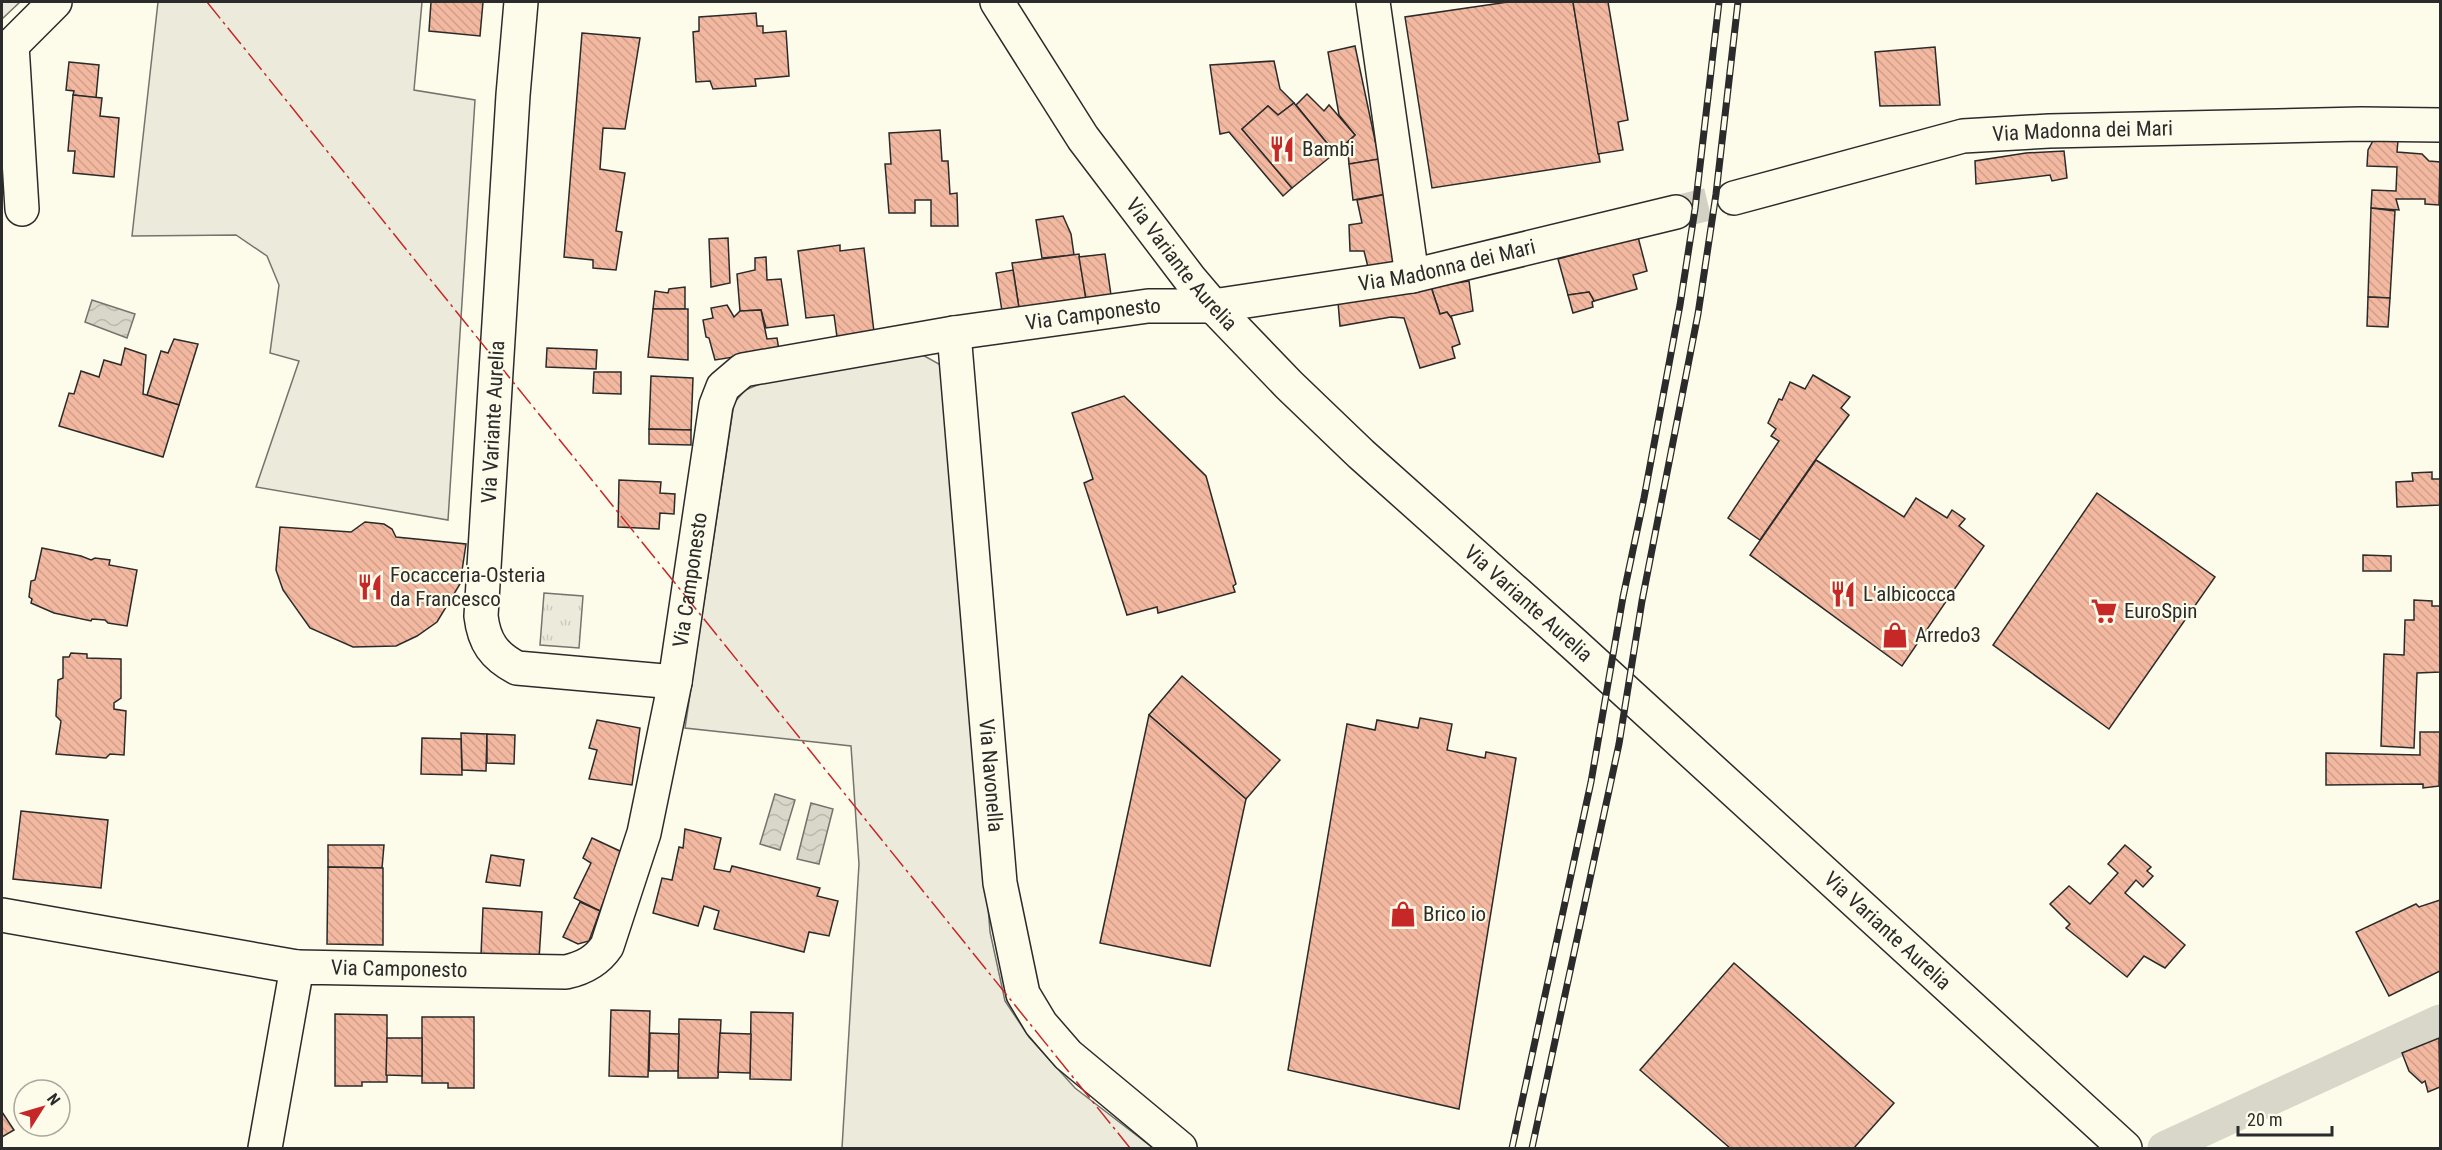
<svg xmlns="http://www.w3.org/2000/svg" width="2442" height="1150" viewBox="0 0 2442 1150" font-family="'Roboto Condensed',sans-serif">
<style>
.grass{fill:#ecebdb;stroke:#74746e;stroke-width:1.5}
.park{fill:url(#park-tufts);stroke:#74746e;stroke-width:1.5}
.water{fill:url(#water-waves);stroke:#74746e;stroke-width:1.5}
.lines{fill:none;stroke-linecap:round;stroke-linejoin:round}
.canal{stroke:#d8d7c9;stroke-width:33}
.building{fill:url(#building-back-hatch);stroke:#2b2b2b;stroke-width:1.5}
.minor-tunnel{stroke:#d3d1c4;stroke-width:33;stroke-dasharray:33 16;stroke-linecap:butt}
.minor-casing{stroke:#2b2b2b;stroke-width:36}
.major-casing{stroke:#2b2b2b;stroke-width:36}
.minor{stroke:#fdfbea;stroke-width:33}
.major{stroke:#fdfbea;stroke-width:33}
.rail-casing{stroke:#2b2b2b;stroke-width:7}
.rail{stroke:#fdfbea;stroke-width:4.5;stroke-dasharray:14;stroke-linecap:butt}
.power{stroke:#c62828;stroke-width:1.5;stroke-dasharray:21 4.5 3 4.5;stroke-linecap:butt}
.labels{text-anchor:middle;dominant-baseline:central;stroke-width:4.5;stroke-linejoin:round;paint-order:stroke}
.street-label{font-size:21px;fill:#2b2b2b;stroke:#fdfbea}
.poi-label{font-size:21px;fill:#2b2b2b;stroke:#fdfbea;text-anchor:start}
</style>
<defs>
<pattern id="park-tufts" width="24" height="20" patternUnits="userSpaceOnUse" patternTransform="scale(1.5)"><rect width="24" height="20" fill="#ecebdb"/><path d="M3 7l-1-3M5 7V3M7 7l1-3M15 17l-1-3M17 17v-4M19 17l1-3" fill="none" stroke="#cbcabc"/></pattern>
<pattern id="water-waves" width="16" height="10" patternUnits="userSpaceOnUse" patternTransform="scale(1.5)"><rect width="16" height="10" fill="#d8d7c9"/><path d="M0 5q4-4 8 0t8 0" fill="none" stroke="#bab9ad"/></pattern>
<pattern id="building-back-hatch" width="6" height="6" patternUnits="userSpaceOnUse" patternTransform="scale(1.5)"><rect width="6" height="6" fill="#f2b8a0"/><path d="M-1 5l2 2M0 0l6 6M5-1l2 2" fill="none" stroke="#d09e8a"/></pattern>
</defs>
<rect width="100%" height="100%" fill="#fdfbea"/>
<g class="grass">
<path d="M 2,2 L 20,2 L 2,19 Z"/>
<path d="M 158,2 L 422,2 L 414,90 L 475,100 L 448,520 L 256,487 L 299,361 L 270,353 L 279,285 L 267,256 L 236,235 L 132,236 Z"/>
<path d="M 919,353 L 939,364 L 947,377 L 990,932 L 1005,1001 L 1029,1037 L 1075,1088 L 1153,1148 L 842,1148 L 859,864 L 851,746 L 685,728 L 734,403 L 745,390 L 768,381 Z"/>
</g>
<path class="park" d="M 544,593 L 583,596 L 579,648 L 540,645 Z"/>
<g class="water">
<path d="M 92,300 L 135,314 L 127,338 L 85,322 Z"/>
<path d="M 775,794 L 795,800 L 780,850 L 760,844 Z"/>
<path d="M 811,803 L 833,809 L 819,864 L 797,859 Z"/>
</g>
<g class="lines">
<path class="canal" d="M 2164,1148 L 2440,1021"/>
</g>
<g class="building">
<path d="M 431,2 L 483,2 L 480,36 L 429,31 Z"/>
<path d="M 1508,2 L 1573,2 L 1600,162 L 1432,188 L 1405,17 Z"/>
<path d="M 1573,2 L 1608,2 L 1628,120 L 1618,122 L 1623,150 L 1598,154 Z"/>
<path d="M 756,13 L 757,26 L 763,26 L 763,33 L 786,31 L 789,76 L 755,79 L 756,86 L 713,89 L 710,81 L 696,82 L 693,32 L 699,31 L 699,17 Z"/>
<path d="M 582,33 L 640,38 L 625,129 L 603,128 L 600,169 L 625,173 L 616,231 L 622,232 L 616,270 L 593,268 L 593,260 L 564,257 Z"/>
<path d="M 1355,46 L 1379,159 L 1349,164 L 1347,143 L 1355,135 L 1339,115 L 1328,52 Z"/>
<path d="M 1935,47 L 1940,105 L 1880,106 L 1875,52 Z"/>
<path d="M 1274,61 L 1280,89 L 1294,103 L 1278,115 L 1268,106 L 1242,129 L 1292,188 L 1283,196 L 1229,132 L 1220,134 L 1210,65 Z"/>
<path d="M 69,62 L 99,65 L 96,98 L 73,95 L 74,91 L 66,90 Z"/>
<path d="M 1307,94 L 1324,111 L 1329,105 L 1355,135 L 1335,153 L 1296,105 Z"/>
<path d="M 73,95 L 102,98 L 100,116 L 119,118 L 114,177 L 73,173 L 75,151 L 68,151 Z"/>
<path d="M 1294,103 L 1335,153 L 1292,188 L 1242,129 L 1268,106 L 1278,115 Z"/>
<path d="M 940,130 L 942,161 L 948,161 L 950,194 L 957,193 L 958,226 L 931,226 L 931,200 L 915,200 L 915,213 L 889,213 L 885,164 L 891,164 L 889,133 Z"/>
<path d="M 2374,139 L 2398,140 L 2397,152 L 2422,154 L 2429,161 L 2440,162 L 2439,205 L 2425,204 L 2425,199 L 2396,199 L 2399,210 L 2371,208 L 2372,190 L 2396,191 L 2397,167 L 2367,166 L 2368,150 Z"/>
<path d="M 2064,151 L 2067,178 L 2052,181 L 2050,175 L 1976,184 L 1975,161 L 2026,153 Z"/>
<path d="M 1379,159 L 1387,194 L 1353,200 L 1349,164 Z"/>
<path d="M 1387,194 L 1398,268 L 1370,275 L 1364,251 L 1350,251 L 1349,225 L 1362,223 L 1357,200 Z"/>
<path d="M 2371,208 L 2395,211 L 2390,298 L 2368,297 Z"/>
<path d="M 1063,216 L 1071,234 L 1074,255 L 1042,258 L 1036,220 Z"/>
<path d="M 1638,237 L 1647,271 L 1633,275 L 1637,289 L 1594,301 L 1589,292 L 1568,295 L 1558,259 Z"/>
<path d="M 728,238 L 730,283 L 711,287 L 709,239 Z"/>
<path d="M 840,245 L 840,251 L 864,248 L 874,332 L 837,337 L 834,315 L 806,318 L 798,251 Z"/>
<path d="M 1079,254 L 1086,299 L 1019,308 L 1012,263 Z"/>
<path d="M 1105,254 L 1111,295 L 1086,299 L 1079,257 Z"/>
<path d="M 766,257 L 767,280 L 781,279 L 788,325 L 766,328 L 761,310 L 740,311 L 737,274 L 755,270 L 755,258 Z"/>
<path d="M 1013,270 L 1019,308 L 1002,311 L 996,273 Z"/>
<path d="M 1469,281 L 1473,311 L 1451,316 L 1452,319 L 1447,312 L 1440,314 L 1431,287 Z"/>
<path d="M 685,287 L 685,309 L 653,309 L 655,291 L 668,293 L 669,289 Z"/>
<path d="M 1431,287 L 1440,314 L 1447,312 L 1452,319 L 1460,344 L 1452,347 L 1455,358 L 1420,368 L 1404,318 L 1391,317 L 1340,326 L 1338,302 Z"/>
<path d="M 1589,292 L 1594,301 L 1592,302 L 1593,307 L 1573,313 L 1568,295 Z"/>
<path d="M 2368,297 L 2390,298 L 2388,327 L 2367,326 Z"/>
<path d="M 727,305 L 734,317 L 740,311 L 761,310 L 767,339 L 777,338 L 779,350 L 715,360 L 709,338 L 706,337 L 703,320 L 713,318 L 711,308 Z"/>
<path d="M 653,309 L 688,309 L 688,360 L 648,357 Z"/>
<path d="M 174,339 L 198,344 L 179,405 L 147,395 L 161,351 L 168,353 Z"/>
<path d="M 125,348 L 146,355 L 143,394 L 179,405 L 163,457 L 59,426 L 69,393 L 74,394 L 81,371 L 99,377 L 104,360 L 121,365 Z"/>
<path d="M 547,348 L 597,350 L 596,369 L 546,367 Z"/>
<path d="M 594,372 L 621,372 L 621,394 L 593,393 Z"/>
<path d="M 1813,375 L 1850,397 L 1841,408 L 1849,415 L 1816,459 L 1760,540 L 1728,518 L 1779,441 L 1771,436 L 1776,429 L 1768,423 L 1779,399 L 1782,400 L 1790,382 L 1805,389 Z"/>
<path d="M 651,376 L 693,378 L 691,430 L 649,429 Z"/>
<path d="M 1124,396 L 1206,476 L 1236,584 L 1233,586 L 1235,592 L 1158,613 L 1157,607 L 1127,615 L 1084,483 L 1093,479 L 1072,413 Z"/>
<path d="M 649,429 L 691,430 L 691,445 L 649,444 Z"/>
<path d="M 1816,460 L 1904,517 L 1916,498 L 1947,518 L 1952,510 L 1965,519 L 1959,526 L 1984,546 L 1902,666 L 1750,555 Z"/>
<path d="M 2432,472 L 2432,479 L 2440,479 L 2440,505 L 2397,507 L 2396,482 L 2413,481 L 2412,473 Z"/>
<path d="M 619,480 L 661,482 L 660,493 L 675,494 L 674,514 L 660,513 L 659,529 L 618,527 Z"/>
<path d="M 2097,493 L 2215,577 L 2109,729 L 1993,645 Z"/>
<path d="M 365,522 L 384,524 L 392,529 L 396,537 L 466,544 L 460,584 L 437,622 L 417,636 L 396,646 L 353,647 L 310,628 L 283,590 L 276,570 L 280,527 L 351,532 Z"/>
<path d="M 42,548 L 81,556 L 91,560 L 95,558 L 110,560 L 109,565 L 137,570 L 127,626 L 108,623 L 105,620 L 92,619 L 91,621 L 54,613 L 31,603 L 32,599 L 29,597 L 31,581 L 35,580 Z"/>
<path d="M 2363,555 L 2391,556 L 2391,571 L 2363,571 Z"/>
<path d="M 2414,600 L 2432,601 L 2432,606 L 2440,606 L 2440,672 L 2417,673 L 2414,748 L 2381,746 L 2384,654 L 2404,655 L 2405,620 L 2414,620 Z"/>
<path d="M 71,653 L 87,654 L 87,658 L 121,659 L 121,698 L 114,703 L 114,709 L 126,711 L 124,755 L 110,754 L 106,758 L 56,754 L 61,721 L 56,716 L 58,680 L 63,678 L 63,657 L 69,657 Z"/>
<path d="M 1182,676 L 1280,760 L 1246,799 L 1149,715 Z"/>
<path d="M 1149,715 L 1246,799 L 1210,966 L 1100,943 Z"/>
<path d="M 1420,718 L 1452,724 L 1447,750 L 1485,758 L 1486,752 L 1516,758 L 1459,1109 L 1288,1070 L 1347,724 L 1375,730 L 1377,720 L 1418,728 Z"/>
<path d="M 597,720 L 640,728 L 632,785 L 589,779 L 597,750 L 589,748 Z"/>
<path d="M 2420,732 L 2440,732 L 2439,786 L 2423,788 L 2423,784 L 2326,785 L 2326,753 L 2420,755 Z"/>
<path d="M 461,733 L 487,734 L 486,771 L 462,770 Z"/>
<path d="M 487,734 L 515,735 L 514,764 L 487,763 Z"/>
<path d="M 422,738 L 461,739 L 462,775 L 421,774 Z"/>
<path d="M 21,811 L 108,820 L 101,888 L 13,879 Z"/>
<path d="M 685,829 L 721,838 L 714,869 L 730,872 L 732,866 L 820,888 L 817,896 L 838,901 L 829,936 L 809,932 L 804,952 L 714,929 L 719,911 L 704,906 L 698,926 L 653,913 L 662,878 L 672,880 L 679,847 L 683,848 Z"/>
<path d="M 592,838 L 622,852 L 600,911 L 574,898 L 591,863 L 583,858 Z"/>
<path d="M 328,845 L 384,845 L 382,868 L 328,867 Z"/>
<path d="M 2125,845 L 2151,867 L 2147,871 L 2153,876 L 2143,887 L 2136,880 L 2125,893 L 2185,945 L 2165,968 L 2144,956 L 2127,977 L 2066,928 L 2070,924 L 2050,904 L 2069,886 L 2090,904 L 2118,873 L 2108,864 Z"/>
<path d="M 491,855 L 524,860 L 520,886 L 486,882 Z"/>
<path d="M 328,867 L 383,868 L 383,945 L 327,944 Z"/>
<path d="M 2440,900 L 2440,971 L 2389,996 L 2356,932 L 2416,904 L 2419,907 Z"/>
<path d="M 580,902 L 600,911 L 589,941 L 578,944 L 563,937 Z"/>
<path d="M 483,908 L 542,912 L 539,959 L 481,955 Z"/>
<path d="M 1734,963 L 1894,1103 L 1854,1148 L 1730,1148 L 1640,1070 Z"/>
<path d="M 611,1010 L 650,1011 L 648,1077 L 609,1076 Z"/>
<path d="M 751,1012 L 793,1013 L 791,1080 L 750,1079 Z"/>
<path d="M 335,1014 L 387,1015 L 387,1082 L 362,1082 L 362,1086 L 335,1086 Z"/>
<path d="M 422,1017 L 474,1017 L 474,1088 L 448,1088 L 448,1083 L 422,1083 Z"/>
<path d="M 679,1019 L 721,1020 L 718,1078 L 678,1078 Z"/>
<path d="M 650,1033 L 679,1034 L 678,1071 L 649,1071 Z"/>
<path d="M 720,1033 L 751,1034 L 750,1073 L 718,1072 Z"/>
<path d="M 387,1038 L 422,1038 L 422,1076 L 386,1075 Z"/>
<path d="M 2439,1038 L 2440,1087 L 2428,1092 L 2425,1081 L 2422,1083 L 2409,1071 L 2402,1053 Z"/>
<path d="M 2,1112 L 14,1130 L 2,1137 Z"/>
</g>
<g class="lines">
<path class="minor-tunnel" d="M 1676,212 L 1734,198"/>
<g class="minor-casing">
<g id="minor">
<path d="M 521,2 L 513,95 L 481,616 C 484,642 494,656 517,668 L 675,682"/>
<path d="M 1373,2 L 1412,276"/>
<path id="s1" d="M 1734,198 L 1963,136 L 2049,131 L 2361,124 L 2440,125"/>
<path d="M 22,209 L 12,45 L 55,2"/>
<path id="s2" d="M 954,333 L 1000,883 L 1023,994 L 1041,1024 L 1068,1055 L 1180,1148"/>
<path d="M 2,915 L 297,967"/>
<path id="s3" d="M 265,1148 L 297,967 L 566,972 C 584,968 597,961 607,946 L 644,833 L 675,682 L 716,405 L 723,387 L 743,370 L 954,333 L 1148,306 L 1213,306 L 1412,276 L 1676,212"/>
</g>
</g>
<g class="major-casing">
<g id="major">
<path id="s4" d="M 997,2 L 1083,138 L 1190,279 L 1213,306 L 1289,385 L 1361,454 L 1575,645 L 2125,1148"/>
</g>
</g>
<use href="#minor" class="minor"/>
<use href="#major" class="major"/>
<g class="rail-casing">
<g id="rail">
<path d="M 1512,1148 L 1591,782 L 1623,597 L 1644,498 L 1680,305 L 1695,209 L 1719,2"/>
<path d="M 1532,1148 L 1619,744 L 1642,601 L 1698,314 L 1716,194 L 1738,2"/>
</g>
</g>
<use href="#rail" class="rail"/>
<path class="power" d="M 207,2 L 1130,1148"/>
</g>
<defs>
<g id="restaurant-bare" transform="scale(2.07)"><path d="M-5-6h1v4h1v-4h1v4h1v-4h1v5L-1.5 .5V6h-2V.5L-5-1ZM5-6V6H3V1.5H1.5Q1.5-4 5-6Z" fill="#c62828" stroke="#fdfbea" stroke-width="2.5" paint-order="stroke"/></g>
<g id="supermarket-bare" transform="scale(2.07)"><path d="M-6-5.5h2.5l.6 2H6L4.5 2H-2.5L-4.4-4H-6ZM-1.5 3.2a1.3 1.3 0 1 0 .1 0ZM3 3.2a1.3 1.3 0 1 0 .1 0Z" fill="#c62828" stroke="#fdfbea" stroke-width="2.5" paint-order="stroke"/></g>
<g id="shop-bare" transform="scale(2.07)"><path d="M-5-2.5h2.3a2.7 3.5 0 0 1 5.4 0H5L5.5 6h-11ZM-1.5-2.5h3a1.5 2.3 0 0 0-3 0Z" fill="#c62828" stroke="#fdfbea" stroke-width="2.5" paint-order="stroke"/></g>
</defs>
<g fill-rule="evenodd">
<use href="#restaurant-bare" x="1282" y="149"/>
<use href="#restaurant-bare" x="370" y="587"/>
<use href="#restaurant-bare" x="1843" y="594"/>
<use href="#supermarket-bare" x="2104" y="611"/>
<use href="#shop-bare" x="1895" y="635"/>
<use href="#shop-bare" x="1403" y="914"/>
</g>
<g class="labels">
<g class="street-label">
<text stroke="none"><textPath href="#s1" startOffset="357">Via Madonna dei Mari</textPath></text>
<text stroke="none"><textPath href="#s4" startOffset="321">Via Variante Aurelia</textPath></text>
<text stroke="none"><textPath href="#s3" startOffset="1814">Via Madonna dei Mari</textPath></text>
<text stroke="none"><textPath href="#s3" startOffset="1456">Via Camponesto</textPath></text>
<text transform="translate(493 422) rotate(-87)">Via Variante Aurelia</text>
<text stroke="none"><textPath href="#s3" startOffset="879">Via Camponesto</textPath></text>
<text stroke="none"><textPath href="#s4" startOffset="807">Via Variante Aurelia</textPath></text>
<text stroke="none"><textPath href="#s2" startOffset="444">Via Navonella</textPath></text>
<text stroke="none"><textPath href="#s4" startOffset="1293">Via Variante Aurelia</textPath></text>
<text stroke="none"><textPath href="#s3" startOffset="286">Via Camponesto</textPath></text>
</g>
<g class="poi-label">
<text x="1302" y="149">Bambi</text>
<text x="390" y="575">Focacceria-Osteria<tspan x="390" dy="24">da Francesco</tspan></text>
<text x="1863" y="594">L'albicocca</text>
<text x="2124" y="611">EuroSpin</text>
<text x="1915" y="635">Arredo3</text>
<text x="1423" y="914">Brico io</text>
</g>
</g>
<rect width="2442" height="1150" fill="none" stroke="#2b2b2b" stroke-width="6"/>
<g transform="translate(42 1108) rotate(53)"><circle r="28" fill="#fdfbea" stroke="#a9a89e" stroke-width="1.5"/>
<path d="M0-4.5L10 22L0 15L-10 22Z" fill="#c62828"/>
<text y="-9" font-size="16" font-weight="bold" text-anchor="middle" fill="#2b2b2b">N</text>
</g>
<path d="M2238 1126v9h94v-9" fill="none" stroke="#2b2b2b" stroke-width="3"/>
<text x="2247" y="1126" font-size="18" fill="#2b2b2b" stroke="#fdfbea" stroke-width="4.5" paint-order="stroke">20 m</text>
</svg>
